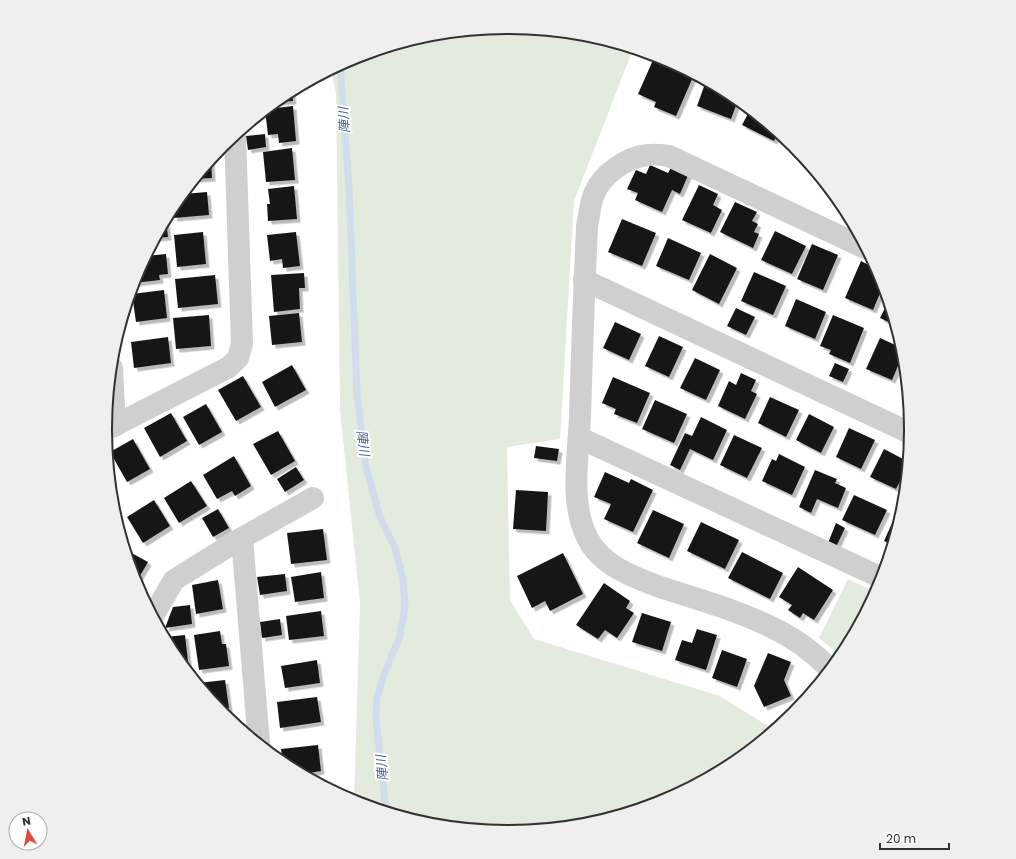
<svg xmlns="http://www.w3.org/2000/svg" width="1016" height="859" viewBox="0 0 1016 859" font-family="Poppins,'Noto Sans JP',sans-serif">
<style>
.green{fill:#e3ebdf}
.lines{fill:none;stroke-linecap:round;stroke-linejoin:round}
.stream{stroke:#d0ddec;stroke-width:7}
.building{fill:#191919;filter:url(#shadow)}
.minor{stroke:#cfcfcf;stroke-width:22}
.labels{text-anchor:middle;dominant-baseline:central;stroke-width:4;stroke-linejoin:round;paint-order:stroke}
.water-label{font-size:13px;font-style:italic;fill:#446790;stroke:#fff}
.rim{fill:none;stroke:#323232;stroke-width:2}
</style>
<defs>
<filter id="shadow"><feDropShadow dx="3.5" dy="3.5" stdDeviation="0" flood-color="#0004"/></filter>
</defs>
<rect width="100%" height="100%" fill="#fff"/>
<g class="green">
<path d="M 508,27 L 587,35 L 633,49 L 574,201 L 560,439 L 507,447 L 510,600 L 534,639 L 720,696 L 768,726 L 771,732 L 731,764 L 662,801 L 586,824 L 508,832 L 429,824 L 354,801 L 360,603 L 340,410 L 336,93 L 331,70 L 354,58 L 430,35 Z"/>
<path d="M 848,579 L 875,592 L 840,656 L 819,638 Z"/>
</g>
<g class="lines">
<path class="stream" d="M 340,65 L 349,188 L 357,394 L 366,467 L 380,517 L 395,548 L 403,579 L 405,607 L 399,639 L 384,674 L 377,698 L 376,719 L 386,811"/>
</g>
<g class="building">
<path d="M 653,60 L 693,77 L 676,116 L 654,107 L 656,102 L 638,94 Z"/>
<path d="M 706,81 L 732,95 L 738,100 L 731,119 L 697,106 Z"/>
<path d="M 292,91 L 293,101 L 275,102 L 285,95 Z"/>
<path d="M 293,106 L 296,141 L 279,143 L 278,134 L 268,135 L 265,110 L 268,109 Z"/>
<path d="M 750,110 L 778,133 L 774,141 L 742,125 Z"/>
<path d="M 265,134 L 266,147 L 248,150 L 246,136 Z"/>
<path d="M 292,148 L 295,180 L 266,182 L 263,152 Z"/>
<path d="M 211,160 L 212,178 L 195,179 Z"/>
<path d="M 650,165 L 668,173 L 672,166 L 689,173 L 680,194 L 672,190 L 662,212 L 635,200 L 638,193 L 627,189 L 636,170 L 646,174 Z"/>
<path d="M 699,185 L 718,194 L 713,205 L 722,210 L 711,233 L 682,220 Z"/>
<path d="M 294,186 L 297,219 L 268,221 L 267,204 L 270,204 L 268,189 Z"/>
<path d="M 207,192 L 209,215 L 174,218 L 173,206 L 183,194 Z"/>
<path d="M 735,202 L 757,212 L 752,221 L 758,224 L 754,232 L 759,234 L 753,248 L 720,232 Z"/>
<path d="M 622,219 L 656,233 L 642,266 L 608,252 Z"/>
<path d="M 166,220 L 168,237 L 156,238 L 164,224 Z"/>
<path d="M 775,231 L 806,246 L 792,274 L 761,260 Z"/>
<path d="M 203,232 L 206,264 L 177,267 L 174,235 Z"/>
<path d="M 296,232 L 300,266 L 283,268 L 282,259 L 270,261 L 267,235 Z"/>
<path d="M 668,238 L 701,253 L 689,280 L 656,266 Z"/>
<path d="M 812,244 L 838,255 L 823,290 L 797,279 Z"/>
<path d="M 166,254 L 168,274 L 159,275 L 160,280 L 134,283 L 136,275 L 146,256 Z"/>
<path d="M 710,254 L 737,268 L 719,304 L 692,290 Z"/>
<path d="M 861,261 L 876,269 L 878,272 L 875,279 L 882,282 L 883,286 L 873,310 L 845,298 Z"/>
<path d="M 754,272 L 786,286 L 773,315 L 741,301 Z"/>
<path d="M 304,273 L 305,288 L 299,288 L 300,309 L 274,312 L 271,275 Z"/>
<path d="M 215,275 L 218,304 L 178,308 L 175,279 Z"/>
<path d="M 164,290 L 167,318 L 136,322 L 132,294 Z"/>
<path d="M 796,299 L 826,312 L 815,339 L 785,326 Z"/>
<path d="M 888,302 L 895,325 L 880,318 Z"/>
<path d="M 736,308 L 755,317 L 746,335 L 727,326 Z"/>
<path d="M 299,313 L 302,342 L 272,345 L 269,316 Z"/>
<path d="M 209,315 L 211,346 L 176,349 L 173,318 Z"/>
<path d="M 833,315 L 864,328 L 850,363 L 829,354 L 831,350 L 820,346 Z"/>
<path d="M 615,322 L 641,334 L 629,360 L 603,348 Z"/>
<path d="M 659,336 L 683,347 L 669,377 L 645,366 Z"/>
<path d="M 168,337 L 171,363 L 134,368 L 131,342 Z"/>
<path d="M 880,338 L 902,348 L 903,354 L 892,380 L 866,369 Z"/>
<path d="M 695,358 L 720,370 L 706,400 L 680,388 Z"/>
<path d="M 835,363 L 849,369 L 843,382 L 829,376 Z"/>
<path d="M 292,365 L 306,390 L 275,407 L 262,382 Z"/>
<path d="M 741,373 L 756,380 L 751,391 L 757,394 L 745,419 L 718,406 L 729,381 L 736,385 Z"/>
<path d="M 243,376 L 261,407 L 236,421 L 218,390 Z"/>
<path d="M 613,377 L 650,393 L 637,423 L 614,414 L 616,409 L 602,403 Z"/>
<path d="M 770,397 L 799,410 L 786,437 L 758,423 Z"/>
<path d="M 655,400 L 687,414 L 674,443 L 642,429 Z"/>
<path d="M 206,404 L 222,432 L 199,445 L 183,417 Z"/>
<path d="M 171,413 L 187,441 L 160,457 L 144,428 Z"/>
<path d="M 809,414 L 834,427 L 821,453 L 796,440 Z"/>
<path d="M 701,417 L 727,430 L 713,460 L 690,449 L 680,470 L 670,465 L 685,433 L 692,436 Z"/>
<path d="M 849,428 L 875,440 L 861,469 L 836,457 Z"/>
<path d="M 278,431 L 295,461 L 271,475 L 253,444 Z"/>
<path d="M 734,435 L 762,448 L 747,478 L 720,465 Z"/>
<path d="M 133,439 L 150,469 L 127,482 L 110,452 Z"/>
<path d="M 536,446 L 559,449 L 557,461 L 534,458 Z"/>
<path d="M 884,449 L 907,461 L 907,468 L 896,489 L 870,477 Z"/>
<path d="M 779,454 L 805,467 L 792,495 L 762,481 L 772,459 L 776,461 Z"/>
<path d="M 234,456 L 251,486 L 235,496 L 232,491 L 217,499 L 203,475 Z"/>
<path d="M 296,467 L 304,480 L 285,492 L 277,479 Z"/>
<path d="M 815,470 L 837,479 L 835,483 L 846,488 L 838,508 L 817,499 L 811,513 L 799,507 Z"/>
<path d="M 605,472 L 629,483 L 631,479 L 653,490 L 633,532 L 604,519 L 611,504 L 594,497 Z"/>
<path d="M 191,481 L 207,506 L 179,523 L 164,498 Z"/>
<path d="M 516,490 L 548,492 L 546,531 L 513,529 Z"/>
<path d="M 854,495 L 887,510 L 875,535 L 842,520 Z"/>
<path d="M 154,500 L 170,526 L 143,543 L 127,517 Z"/>
<path d="M 218,509 L 229,528 L 213,537 L 202,518 Z"/>
<path d="M 653,510 L 684,524 L 669,558 L 637,543 Z"/>
<path d="M 897,512 L 901,514 L 892,545 L 884,541 Z"/>
<path d="M 701,522 L 739,540 L 725,569 L 687,551 Z"/>
<path d="M 836,523 L 845,528 L 836,547 L 828,543 Z"/>
<path d="M 323,529 L 327,560 L 291,564 L 287,533 Z"/>
<path d="M 126,550 L 148,562 L 137,581 L 135,580 Z"/>
<path d="M 742,552 L 783,573 L 770,599 L 728,578 Z"/>
<path d="M 563,553 L 583,594 L 550,611 L 545,601 L 532,608 L 517,576 Z"/>
<path d="M 798,567 L 833,590 L 814,620 L 803,613 L 800,618 L 788,610 L 792,605 L 779,597 Z"/>
<path d="M 321,572 L 324,598 L 295,602 L 291,577 Z"/>
<path d="M 285,574 L 287,591 L 260,595 L 257,577 Z"/>
<path d="M 218,580 L 223,609 L 196,614 L 192,585 Z"/>
<path d="M 604,583 L 630,601 L 626,608 L 634,613 L 617,638 L 605,630 L 598,639 L 576,625 Z"/>
<path d="M 190,605 L 192,624 L 165,628 L 173,607 Z"/>
<path d="M 321,611 L 324,636 L 289,640 L 286,616 Z"/>
<path d="M 642,613 L 671,622 L 662,651 L 632,642 Z"/>
<path d="M 280,619 L 282,635 L 262,638 L 260,622 Z"/>
<path d="M 697,629 L 717,635 L 706,670 L 675,660 L 682,640 L 692,643 Z"/>
<path d="M 220,631 L 222,644 L 226,644 L 229,666 L 199,670 L 194,635 Z"/>
<path d="M 185,635 L 189,670 L 187,670 L 173,653 L 165,637 Z"/>
<path d="M 722,650 L 747,659 L 737,687 L 712,678 Z"/>
<path d="M 768,653 L 791,662 L 784,680 L 791,696 L 764,707 L 754,686 Z"/>
<path d="M 317,660 L 320,683 L 285,688 L 281,666 Z"/>
<path d="M 225,680 L 229,708 L 220,709 L 198,683 Z"/>
<path d="M 317,697 L 321,722 L 280,728 L 277,702 Z"/>
<path d="M 318,745 L 321,771 L 302,774 L 283,763 L 281,749 Z"/>
</g>
<g class="lines">
<g class="minor">
<path d="M 584,280 L 910,433"/>
<path d="M 112,368 L 115,426"/>
<path d="M 106,430 L 229,367 L 238,358 L 242,344 L 235,135"/>
<path d="M 580,438 L 882,578"/>
<path d="M 242,538 L 259,743"/>
<path d="M 153,616 L 174,580 L 242,538 L 313,498"/>
<path d="M 830,669 C 813,652 793,637 771,627 C 736,610 697,599 660,587 C 633,577 600,565 587,537 C 569,501 579,454 580,415 C 582,352 584,290 587,227 C 589,216 590,204 594,194 C 602,174 627,157 648,155 C 654,154 662,155 669,156 L 865,248"/>
</g>
</g>
<g class="labels">
<g class="water-label">
<text transform="translate(344 120) rotate(-94)">陣川</text>
<text transform="translate(363 443) rotate(82)">陣川</text>
<text transform="translate(382 768) rotate(-96)">陣川</text>
</g>
</g>
<path d="M0 0H1016V859H0ZM507 34H509A395 395 0 0 1 904 429V430A395 395 0 0 1 509 825H507A395 395 0 0 1 112 430V429A395 395 0 0 1 507 34Z" fill="#efefef" fill-rule="evenodd"/>
<path class="rim" d="M507 34H509A395 395 0 0 1 904 429V430A395 395 0 0 1 509 825H507A395 395 0 0 1 112 430V429A395 395 0 0 1 507 34Z"/>
<g transform="translate(28 831) rotate(350)"><circle r="19" fill="#ffffff" stroke="#adadad"/>
<path d="M0-3L7 15L0 10L-7 15Z" fill="#db4e42"/>
<text y="-6" font-size="11" font-weight="bold" text-anchor="middle" fill="#323232">N</text>
</g>
<path d="M880 843v6h69v-6" fill="none" stroke="#323232" stroke-width="2"/>
<text x="886" y="843" font-size="12" fill="#323232" stroke="#ffffff" stroke-width="3" paint-order="stroke">20 m</text>
</svg>
